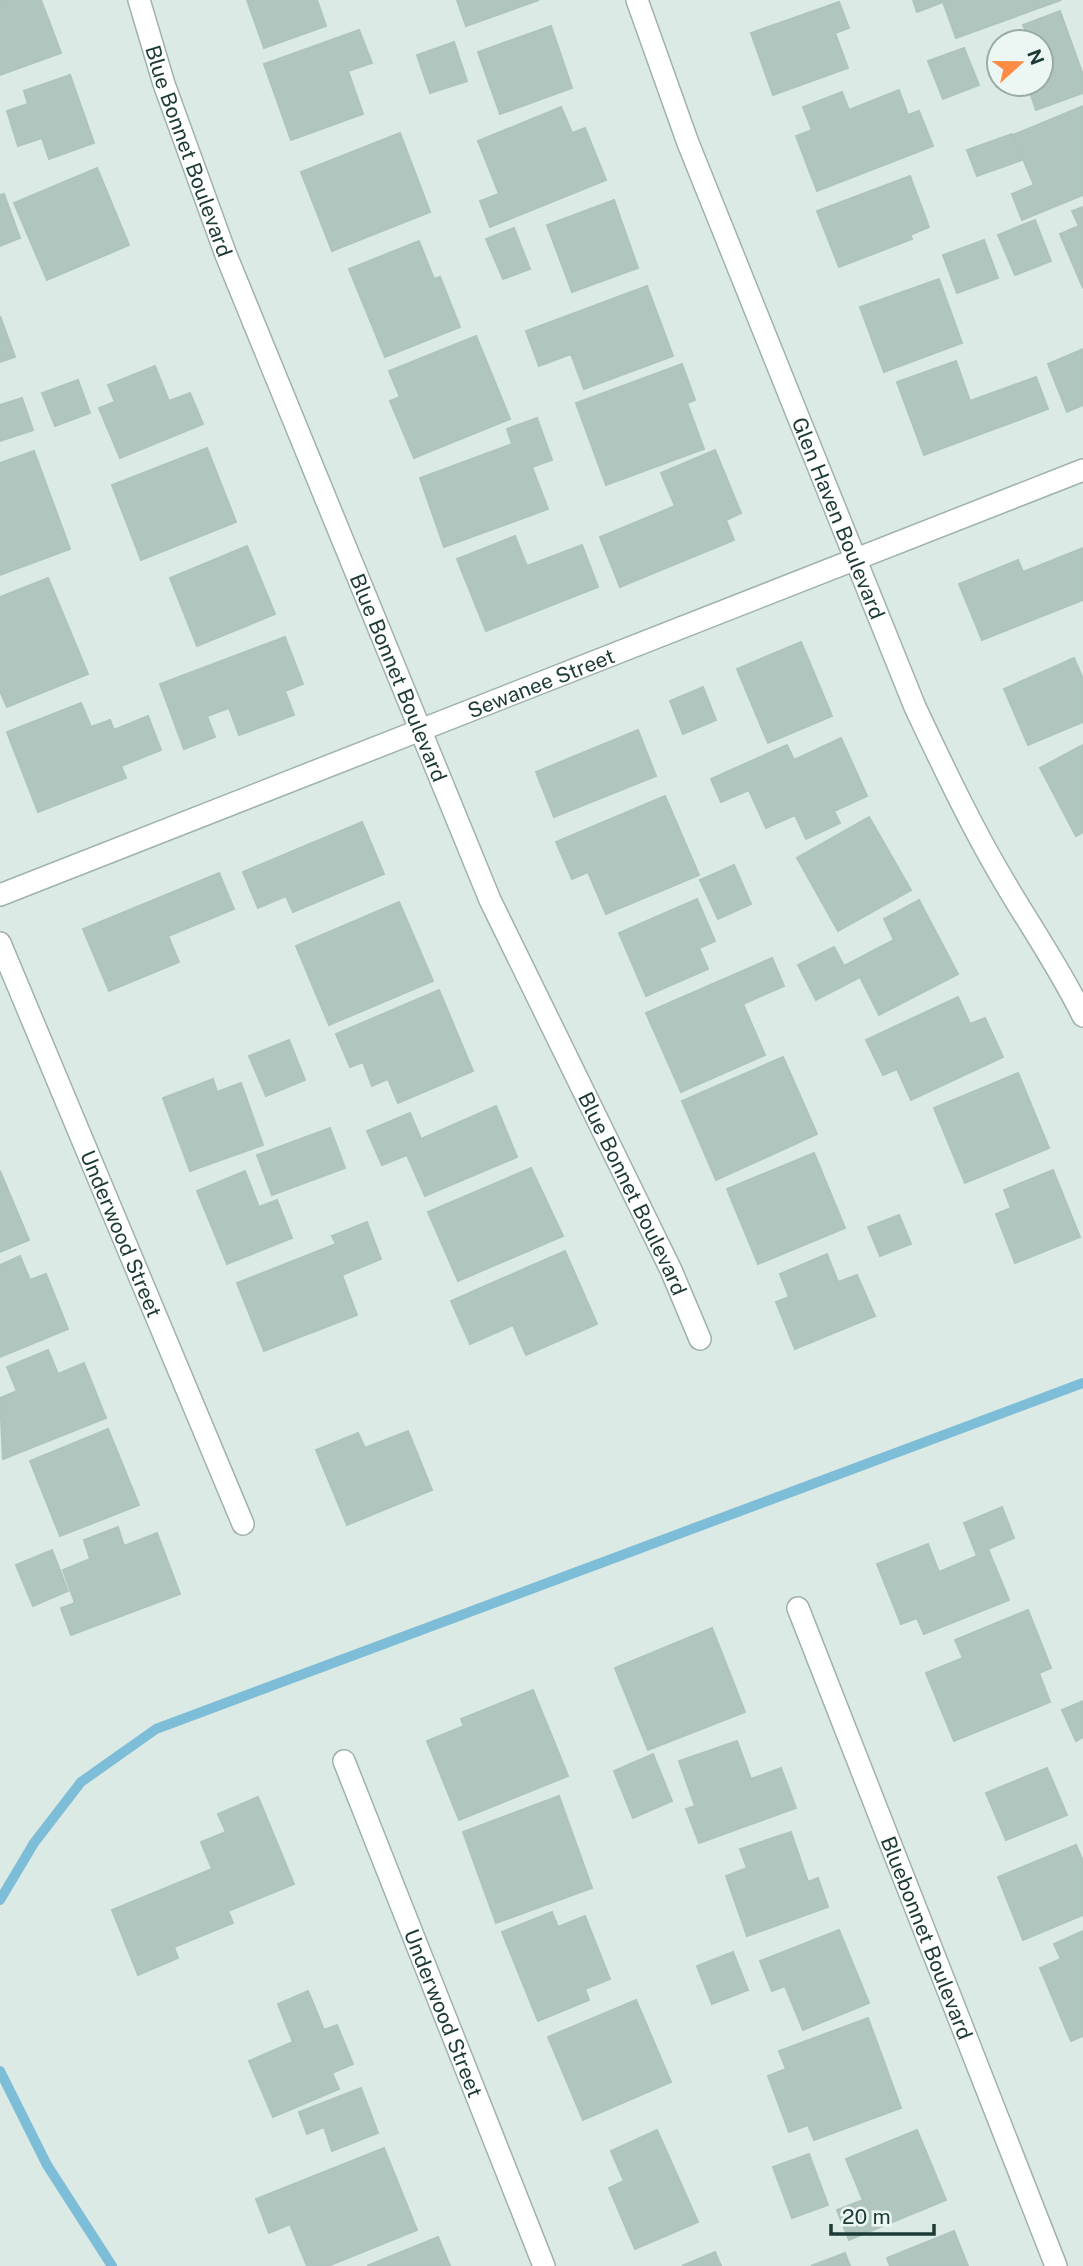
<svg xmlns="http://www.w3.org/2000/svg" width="1083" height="2266" viewBox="0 0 1083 2266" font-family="'Public Sans',sans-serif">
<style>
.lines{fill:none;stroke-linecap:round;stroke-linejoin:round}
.stream{stroke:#7dbdd7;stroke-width:10}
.building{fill:#b1c5bf;stroke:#aec4be;stroke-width:2}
.minor-casing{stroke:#9fb2ae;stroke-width:24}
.minor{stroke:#fff;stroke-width:21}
.labels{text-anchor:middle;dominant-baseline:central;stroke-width:5;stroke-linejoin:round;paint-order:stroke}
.street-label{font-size:21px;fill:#1d3b36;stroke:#ecf7f3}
</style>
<rect width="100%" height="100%" fill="#dceae6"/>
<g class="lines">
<g class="stream">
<path d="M 0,1900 L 34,1843 L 81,1782 L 156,1729 L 1083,1383"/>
<path d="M 0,2071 L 47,2165 L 112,2266"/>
</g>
</g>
<g class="building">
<path d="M 0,0 L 41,0 L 61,53 L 0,75 Z"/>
<path d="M 247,0 L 317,0 L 326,26 L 264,48 Z"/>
<path d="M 457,0 L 539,0 L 466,26 Z"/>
<path d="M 913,0 L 1061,0 L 956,38 L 943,2 L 917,12 Z"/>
<path d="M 839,2 L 849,28 L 835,33 L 848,68 L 773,95 L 751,33 Z"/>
<path d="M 1060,11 L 1083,75 L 1083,93 L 1036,110 L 1027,84 L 1041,84 L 1041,42 L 1030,42 L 1023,25 Z"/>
<path d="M 551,26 L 572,88 L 500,114 L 478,52 Z"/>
<path d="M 359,30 L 372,63 L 348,71 L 363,114 L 291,140 L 264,64 Z"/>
<path d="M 454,42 L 467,81 L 430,93 L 417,55 Z"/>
<path d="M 964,48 L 979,85 L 943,99 L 928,61 Z"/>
<path d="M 70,75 L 94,143 L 49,159 L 42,138 L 18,146 L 7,111 L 28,104 L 24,91 Z"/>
<path d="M 899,90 L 908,115 L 919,111 L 933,146 L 817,191 L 796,136 L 812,130 L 803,107 L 842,92 L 849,110 Z"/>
<path d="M 1083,106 L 1083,195 L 1022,220 L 1012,194 L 1034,185 L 1013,135 Z"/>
<path d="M 561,107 L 572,133 L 585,128 L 606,180 L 490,227 L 480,201 L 499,194 L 478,141 Z"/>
<path d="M 400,133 L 430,212 L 332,251 L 301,172 Z"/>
<path d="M 1012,134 L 1022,160 L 977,176 L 967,150 Z"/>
<path d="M 97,168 L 129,245 L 47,280 L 14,203 Z"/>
<path d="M 910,176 L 929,227 L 910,235 L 912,239 L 839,267 L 817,211 Z"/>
<path d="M 4,194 L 20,238 L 0,246 L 0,195 Z"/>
<path d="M 614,200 L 638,268 L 572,292 L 547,225 Z"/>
<path d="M 1083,207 L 1083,288 L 1060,234 L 1079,226 L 1072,211 Z"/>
<path d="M 1035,220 L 1051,261 L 1015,275 L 998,235 Z"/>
<path d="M 514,228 L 530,269 L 503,279 L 486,239 Z"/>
<path d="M 984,240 L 998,278 L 957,293 L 943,255 Z"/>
<path d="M 419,241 L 434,279 L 440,277 L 460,327 L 385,357 L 349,269 Z"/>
<path d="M 939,279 L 962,343 L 884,372 L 860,307 Z"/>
<path d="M 647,286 L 673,356 L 584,389 L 571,354 L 539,366 L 526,331 Z"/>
<path d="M 0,316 L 15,357 L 0,362 Z"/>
<path d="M 476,336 L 510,419 L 414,458 L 390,401 L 400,397 L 389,371 Z"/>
<path d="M 1083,349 L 1083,405 L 1067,412 L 1048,364 Z"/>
<path d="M 956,361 L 970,401 L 1036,377 L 1048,409 L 924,455 L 897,382 Z"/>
<path d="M 682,364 L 695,400 L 687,403 L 704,449 L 606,485 L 576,403 Z"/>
<path d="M 155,366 L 169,401 L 190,393 L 203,424 L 120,458 L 99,408 L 115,402 L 108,385 Z"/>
<path d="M 78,380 L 90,413 L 55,426 L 42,393 Z"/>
<path d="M 22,398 L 33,430 L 0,441 L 0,405 Z"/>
<path d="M 537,418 L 552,460 L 532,467 L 548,509 L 444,547 L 420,478 L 512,444 L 507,429 Z"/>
<path d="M 207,448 L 236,522 L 141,560 L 112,485 Z"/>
<path d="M 715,450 L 741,513 L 726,520 L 734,540 L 620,587 L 600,537 L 675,506 L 661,473 Z"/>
<path d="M 34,451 L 70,549 L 0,575 L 0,463 Z"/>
<path d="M 515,536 L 527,566 L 582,545 L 598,587 L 486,631 L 457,559 Z"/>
<path d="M 247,546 L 275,614 L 197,646 L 170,578 Z"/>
<path d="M 1083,548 L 1083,600 L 982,640 L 959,584 L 1018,560 L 1023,572 Z"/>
<path d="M 48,578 L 88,674 L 7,707 L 0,691 L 0,597 Z"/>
<path d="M 285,637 L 303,684 L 285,691 L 294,715 L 239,735 L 229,708 L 207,716 L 215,737 L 184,749 L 160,684 Z"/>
<path d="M 801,642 L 832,716 L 768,743 L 737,669 Z"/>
<path d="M 1074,658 L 1083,679 L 1083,722 L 1028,745 L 1004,689 Z"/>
<path d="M 703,687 L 716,720 L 683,734 L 670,701 Z"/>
<path d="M 81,703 L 91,727 L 110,720 L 114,730 L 148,716 L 161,750 L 121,766 L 126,778 L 38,812 L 7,732 Z"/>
<path d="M 638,730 L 656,776 L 554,817 L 536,772 Z"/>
<path d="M 841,738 L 867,796 L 834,811 L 840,823 L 806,839 L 795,815 L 766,828 L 749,790 L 721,802 L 711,779 L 787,745 L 794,760 Z"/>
<path d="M 1083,745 L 1083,832 L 1076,836 L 1040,768 Z"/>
<path d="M 665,796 L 699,875 L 606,914 L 588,872 L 572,879 L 556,842 Z"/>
<path d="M 869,817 L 911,890 L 838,931 L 797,858 Z"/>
<path d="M 362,822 L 384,874 L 293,912 L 286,896 L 258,908 L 243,872 Z"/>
<path d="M 734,865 L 751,904 L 718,919 L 700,880 Z"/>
<path d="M 219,873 L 234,909 L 168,936 L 179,962 L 109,991 L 83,929 Z"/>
<path d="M 697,899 L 715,941 L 699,948 L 708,969 L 646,996 L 619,933 Z"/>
<path d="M 919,900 L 958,974 L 879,1015 L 860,977 L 816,1000 L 798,965 L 834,947 L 844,966 L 894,940 L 884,919 Z"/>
<path d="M 399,902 L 433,981 L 329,1025 L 296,946 Z"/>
<path d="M 772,958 L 784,986 L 743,1004 L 765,1055 L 681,1092 L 646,1013 Z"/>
<path d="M 439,990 L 473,1071 L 398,1103 L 388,1079 L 372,1086 L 363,1062 L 350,1067 L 336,1034 Z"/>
<path d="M 958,997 L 970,1024 L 985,1018 L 1003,1057 L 911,1100 L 897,1069 L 883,1075 L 866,1040 Z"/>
<path d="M 289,1040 L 305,1080 L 266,1096 L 249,1056 Z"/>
<path d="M 783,1057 L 817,1134 L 716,1180 L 682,1101 Z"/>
<path d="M 1018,1073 L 1049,1148 L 965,1183 L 934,1108 Z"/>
<path d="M 213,1079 L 217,1092 L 241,1083 L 263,1145 L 190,1171 L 163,1098 Z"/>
<path d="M 496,1106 L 517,1157 L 425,1196 L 407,1155 L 382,1165 L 367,1131 L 410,1113 L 421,1139 Z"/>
<path d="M 330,1128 L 345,1168 L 272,1195 L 257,1155 Z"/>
<path d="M 814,1153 L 845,1228 L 758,1264 L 727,1189 Z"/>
<path d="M 531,1168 L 563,1236 L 458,1281 L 428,1212 Z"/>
<path d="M 1053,1170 L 1080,1237 L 1015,1263 L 996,1214 L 1011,1208 L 1004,1190 Z"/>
<path d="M 0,1171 L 29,1240 L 0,1252 Z"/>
<path d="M 245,1171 L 259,1207 L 277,1200 L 292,1238 L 227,1264 L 197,1191 Z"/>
<path d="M 899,1215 L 911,1244 L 880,1256 L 868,1227 Z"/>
<path d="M 367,1222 L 381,1259 L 342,1275 L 357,1315 L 264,1351 L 237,1283 L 336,1244 L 332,1236 Z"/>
<path d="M 565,1251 L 597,1324 L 526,1355 L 513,1325 L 470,1344 L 451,1301 Z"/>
<path d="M 827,1254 L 838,1282 L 857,1275 L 875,1316 L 795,1349 L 776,1302 L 789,1297 L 780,1274 Z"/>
<path d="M 20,1256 L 30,1280 L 46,1274 L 68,1329 L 0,1357 L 0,1265 Z"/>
<path d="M 48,1350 L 58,1374 L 84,1363 L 106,1418 L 3,1459 L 0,1398 L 17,1391 L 7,1367 Z"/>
<path d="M 108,1429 L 139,1505 L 60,1536 L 30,1461 Z"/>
<path d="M 408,1431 L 432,1490 L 347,1525 L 316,1450 L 358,1433 L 365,1448 Z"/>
<path d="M 1002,1507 L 1014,1538 L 988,1549 L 1009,1600 L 924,1634 L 917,1618 L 901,1624 L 877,1564 L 928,1544 L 939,1572 L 977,1556 L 964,1523 Z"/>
<path d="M 118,1527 L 124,1546 L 157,1533 L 180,1594 L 71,1635 L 61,1608 L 75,1603 L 63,1570 L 90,1559 L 84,1540 Z"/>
<path d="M 52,1550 L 68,1591 L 33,1606 L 16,1565 Z"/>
<path d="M 1028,1610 L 1051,1668 L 1039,1673 L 1050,1702 L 954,1741 L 926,1673 L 963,1658 L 955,1640 Z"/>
<path d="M 712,1628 L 745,1712 L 648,1750 L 615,1668 Z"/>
<path d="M 533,1690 L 568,1776 L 459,1820 L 427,1741 L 464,1726 L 461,1719 Z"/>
<path d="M 1083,1701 L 1083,1737 L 1076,1741 L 1062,1710 Z"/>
<path d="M 737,1741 L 751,1779 L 781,1768 L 796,1808 L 699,1843 L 686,1809 L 695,1806 L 679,1761 Z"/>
<path d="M 653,1754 L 672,1801 L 633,1818 L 614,1771 Z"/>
<path d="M 1047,1768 L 1067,1815 L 1006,1840 L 986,1793 Z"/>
<path d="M 559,1796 L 592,1888 L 496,1923 L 463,1832 Z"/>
<path d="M 258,1797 L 294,1884 L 228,1911 L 233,1923 L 174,1947 L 178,1958 L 138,1975 L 112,1910 L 212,1869 L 201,1842 L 226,1832 L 218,1814 Z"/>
<path d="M 791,1832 L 808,1882 L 818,1878 L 828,1907 L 747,1936 L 726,1876 L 747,1868 L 740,1849 Z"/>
<path d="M 1076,1845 L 1083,1861 L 1083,1915 L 1023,1940 L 998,1877 Z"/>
<path d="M 552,1912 L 558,1927 L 585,1916 L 610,1979 L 585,1989 L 589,2000 L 538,2021 L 502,1932 Z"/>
<path d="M 839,1930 L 869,2003 L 803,2030 L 785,1986 L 772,1991 L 760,1961 Z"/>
<path d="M 1083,1931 L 1083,2036 L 1071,2041 L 1040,1968 L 1061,1959 L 1054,1944 Z"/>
<path d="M 733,1952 L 748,1990 L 712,2004 L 697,1966 Z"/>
<path d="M 308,1991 L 324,2030 L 337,2025 L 353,2064 L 332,2073 L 339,2089 L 273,2117 L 249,2061 L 293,2042 L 278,2004 Z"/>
<path d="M 636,2000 L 671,2082 L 583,2120 L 548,2037 Z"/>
<path d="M 868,2018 L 901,2108 L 814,2140 L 808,2125 L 789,2132 L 768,2076 L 786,2069 L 779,2051 Z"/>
<path d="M 361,2088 L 378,2133 L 332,2151 L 324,2127 L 307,2134 L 299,2112 Z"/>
<path d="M 657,2130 L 698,2222 L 635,2249 L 609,2188 L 624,2181 L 611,2151 Z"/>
<path d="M 917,2130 L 946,2200 L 849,2240 L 837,2210 L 863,2200 L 846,2159 Z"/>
<path d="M 384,2148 L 417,2230 L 328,2266 L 307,2266 L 290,2224 L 269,2233 L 256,2199 Z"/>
<path d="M 809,2154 L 828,2205 L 792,2218 L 773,2167 Z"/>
<path d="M 954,2231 L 968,2266 L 890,2266 L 887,2258 Z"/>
<path d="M 438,2237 L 450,2266 L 367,2266 Z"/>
<path d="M 715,2252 L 721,2266 L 682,2266 Z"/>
<path d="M 845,2253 L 850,2266 L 811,2266 Z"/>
</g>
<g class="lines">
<g class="minor-casing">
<g id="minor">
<path id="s1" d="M 139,0 L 164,84 L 226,255 L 490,900 L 671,1270 L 700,1339"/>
<path id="s2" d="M 637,0 L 688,143 L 915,707 C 943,766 971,826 1005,883 C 1031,927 1060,969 1083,1016"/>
<path id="s3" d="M 0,895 L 1083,470"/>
<path id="s4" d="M 0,943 L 243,1524"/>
<path id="s5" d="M 798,1608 L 1056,2266"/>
<path id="s6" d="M 344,1761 L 544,2266"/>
</g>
</g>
<use href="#minor" class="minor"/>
</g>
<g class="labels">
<g class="street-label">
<text stroke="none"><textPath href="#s1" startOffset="159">Blue Bonnet Boulevard</textPath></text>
<text stroke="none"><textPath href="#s2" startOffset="556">Glen Haven Boulevard</textPath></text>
<text stroke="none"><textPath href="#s1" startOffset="726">Blue Bonnet Boulevard</textPath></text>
<text stroke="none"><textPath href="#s3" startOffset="581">Sewanee Street</textPath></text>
<text stroke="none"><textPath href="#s1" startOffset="1293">Blue Bonnet Boulevard</textPath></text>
<text stroke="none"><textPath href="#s4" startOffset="315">Underwood Street</textPath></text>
<text stroke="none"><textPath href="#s5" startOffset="354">Bluebonnet Boulevard</textPath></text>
<text stroke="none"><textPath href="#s6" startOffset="271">Underwood Street</textPath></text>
</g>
</g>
<g transform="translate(1020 63) rotate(69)"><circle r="33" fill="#ecf7f3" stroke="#99aca7" stroke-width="2"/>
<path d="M0-5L12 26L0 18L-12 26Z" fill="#ff8b45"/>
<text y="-10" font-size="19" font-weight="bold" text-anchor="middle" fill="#1d3b36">N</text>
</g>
<path d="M831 2224v10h103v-10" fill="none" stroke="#1d3b36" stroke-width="3.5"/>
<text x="842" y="2224" font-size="21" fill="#1d3b36" stroke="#ecf7f3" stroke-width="5" paint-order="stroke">20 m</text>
</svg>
